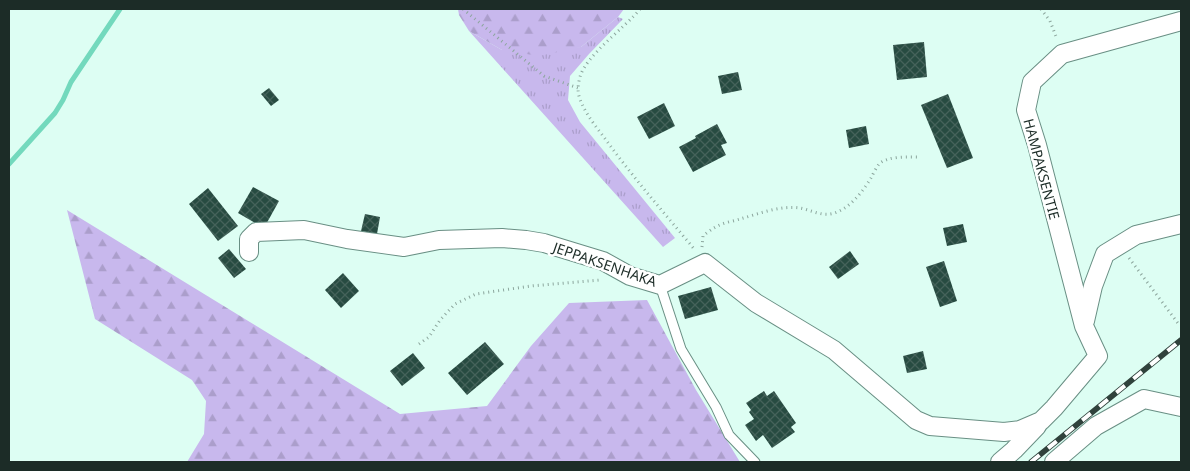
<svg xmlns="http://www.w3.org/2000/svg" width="1190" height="471" viewBox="0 0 1190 471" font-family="'Noto Sans',sans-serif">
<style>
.grass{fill:url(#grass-tufts)}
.forest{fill:url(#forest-firs)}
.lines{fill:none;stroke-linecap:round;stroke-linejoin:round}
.stream{stroke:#73d9bd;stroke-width:5}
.building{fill:url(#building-cross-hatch)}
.lane-casing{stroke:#698f84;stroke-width:11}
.street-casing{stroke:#698f84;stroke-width:20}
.path{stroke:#8ca69d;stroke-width:3;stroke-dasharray:1 4;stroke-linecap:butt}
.lane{stroke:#fff;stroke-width:9}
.street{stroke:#fff;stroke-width:18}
.rail-casing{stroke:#30423c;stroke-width:5.5}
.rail{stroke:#fff;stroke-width:4;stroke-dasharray:11;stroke-linecap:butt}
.labels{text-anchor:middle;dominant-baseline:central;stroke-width:5;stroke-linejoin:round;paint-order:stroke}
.street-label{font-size:14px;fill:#1c2c27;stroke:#fff}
</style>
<defs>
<pattern id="grass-tufts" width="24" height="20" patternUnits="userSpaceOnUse" patternTransform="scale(1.25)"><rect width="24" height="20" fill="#c8b8ed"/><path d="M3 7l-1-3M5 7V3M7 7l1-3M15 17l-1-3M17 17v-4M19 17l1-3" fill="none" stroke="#ab9ecb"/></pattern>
<pattern id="forest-firs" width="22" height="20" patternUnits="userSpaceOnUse" patternTransform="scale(1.25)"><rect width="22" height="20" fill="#c8b8ed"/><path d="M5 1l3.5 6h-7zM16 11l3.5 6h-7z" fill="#ab9ecb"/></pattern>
<pattern id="building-cross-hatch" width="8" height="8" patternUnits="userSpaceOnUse" patternTransform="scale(1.25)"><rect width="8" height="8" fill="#274b41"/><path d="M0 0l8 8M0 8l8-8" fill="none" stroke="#45625a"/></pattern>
</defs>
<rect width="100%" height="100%" fill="#ddfef3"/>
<path class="grass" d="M 618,17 L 623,19 L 589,54 L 570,76 L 568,100 L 580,122 L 675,238 L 663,247 L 469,31 L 502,50 L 581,47 Z"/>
<g class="forest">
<path d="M 458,9 L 624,9 L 618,17 L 581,47 L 539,56 L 502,50 L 469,31 L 459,15 Z"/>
<path d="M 67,210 L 400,414 L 487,406 L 531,346 L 569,303 L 647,300 L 696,390 L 740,462 L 187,462 L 204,434 L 206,401 L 192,380 L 95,319 Z"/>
</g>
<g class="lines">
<path class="stream" d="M 9,164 L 55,113 L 63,100 L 71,82 L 120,9"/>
</g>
<g class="building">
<path d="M 924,42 L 927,77 L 897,80 L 893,45 Z"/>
<path d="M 738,72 L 742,90 L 722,94 L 718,76 Z"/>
<path d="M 269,88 L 279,100 L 271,106 L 261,94 Z"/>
<path d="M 948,94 L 973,158 L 947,168 L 921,105 Z"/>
<path d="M 664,103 L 675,126 L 649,139 L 637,117 Z"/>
<path d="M 717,124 L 727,143 L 721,145 L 726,155 L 693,172 L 679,147 L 696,138 L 695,136 Z"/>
<path d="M 866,126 L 869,144 L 849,148 L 846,130 Z"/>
<path d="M 253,187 L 279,201 L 264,228 L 238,213 Z"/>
<path d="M 208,188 L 238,226 L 218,241 L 189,204 Z"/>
<path d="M 365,214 L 380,217 L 377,234 L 361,231 Z"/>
<path d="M 963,224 L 967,242 L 947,246 L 943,228 Z"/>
<path d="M 229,249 L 246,269 L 234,278 L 218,258 Z"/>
<path d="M 850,251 L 859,264 L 838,279 L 829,267 Z"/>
<path d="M 944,261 L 957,301 L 940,307 L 926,267 Z"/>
<path d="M 343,273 L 359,291 L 341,308 L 325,290 Z"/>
<path d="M 711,287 L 718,310 L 685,319 L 678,296 Z"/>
<path d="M 485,342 L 504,364 L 467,395 L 448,373 Z"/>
<path d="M 923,351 L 927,369 L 907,373 L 903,356 Z"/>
<path d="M 413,353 L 425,368 L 402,386 L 390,371 Z"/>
<path d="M 764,391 L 767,396 L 774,391 L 796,423 L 791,427 L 795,432 L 772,448 L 763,435 L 756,441 L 745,425 L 754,419 L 749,412 L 751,410 L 746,403 Z"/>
</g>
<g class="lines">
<g class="lane-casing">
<path id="lane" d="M 660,285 L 681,349 L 716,407 L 729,435 L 755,462"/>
</g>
<g class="street-casing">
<g id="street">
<path d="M 249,252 L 249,239 L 256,232 L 304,230 L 347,239 L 404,247 L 439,240 L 502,238 L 526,240 L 544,243 L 603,261 L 630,276 L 660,285 L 705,263 L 756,303 L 834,350 L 916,420 L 930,426 L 1004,432 L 1020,430 L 1041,421 L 1054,408 L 1098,356 L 1084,326 L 1037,145 L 1026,110 L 1032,82 L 1062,54 L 1181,21"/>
<path d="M 1085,321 L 1093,286 L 1105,254 L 1136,235 L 1181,224"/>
<path d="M 1000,462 L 1014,450 L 1037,426"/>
<path d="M 1054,462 L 1096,426 L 1144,399 L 1181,407"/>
</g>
</g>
<g class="path">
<path d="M 463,9 L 544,76 L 578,88"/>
<path d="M 640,9 C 625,28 586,55 580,77 C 578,84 577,92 580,99 C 586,116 599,130 609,144 C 636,181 666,215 695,250"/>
<path d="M 1041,9 L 1050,21 L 1057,39"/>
<path d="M 702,247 L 703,236 C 708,232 714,227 722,224 C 727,222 734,221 740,219 C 758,214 781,205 800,208 C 812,210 823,218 837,212 C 852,206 863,191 871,178 C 873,174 876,168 879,164 C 887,156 908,157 919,157"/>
<path d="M 1129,258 L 1180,326"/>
<path d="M 419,344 L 429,337 L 440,320 L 455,304 L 476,294 L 531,286 L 600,280"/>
</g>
<use href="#lane" class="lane"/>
<use href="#street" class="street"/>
<g class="rail-casing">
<path id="rail" d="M 1031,462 L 1181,340"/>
</g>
<use href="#rail" class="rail"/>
</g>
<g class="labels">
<g class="street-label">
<text transform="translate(1042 169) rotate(75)">HAMPAKSENTIE</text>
<text transform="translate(605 264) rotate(19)">JEPPAKSENHAKA</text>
</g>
</g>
<rect width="1190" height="471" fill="none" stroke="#1c2c27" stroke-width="20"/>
</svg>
